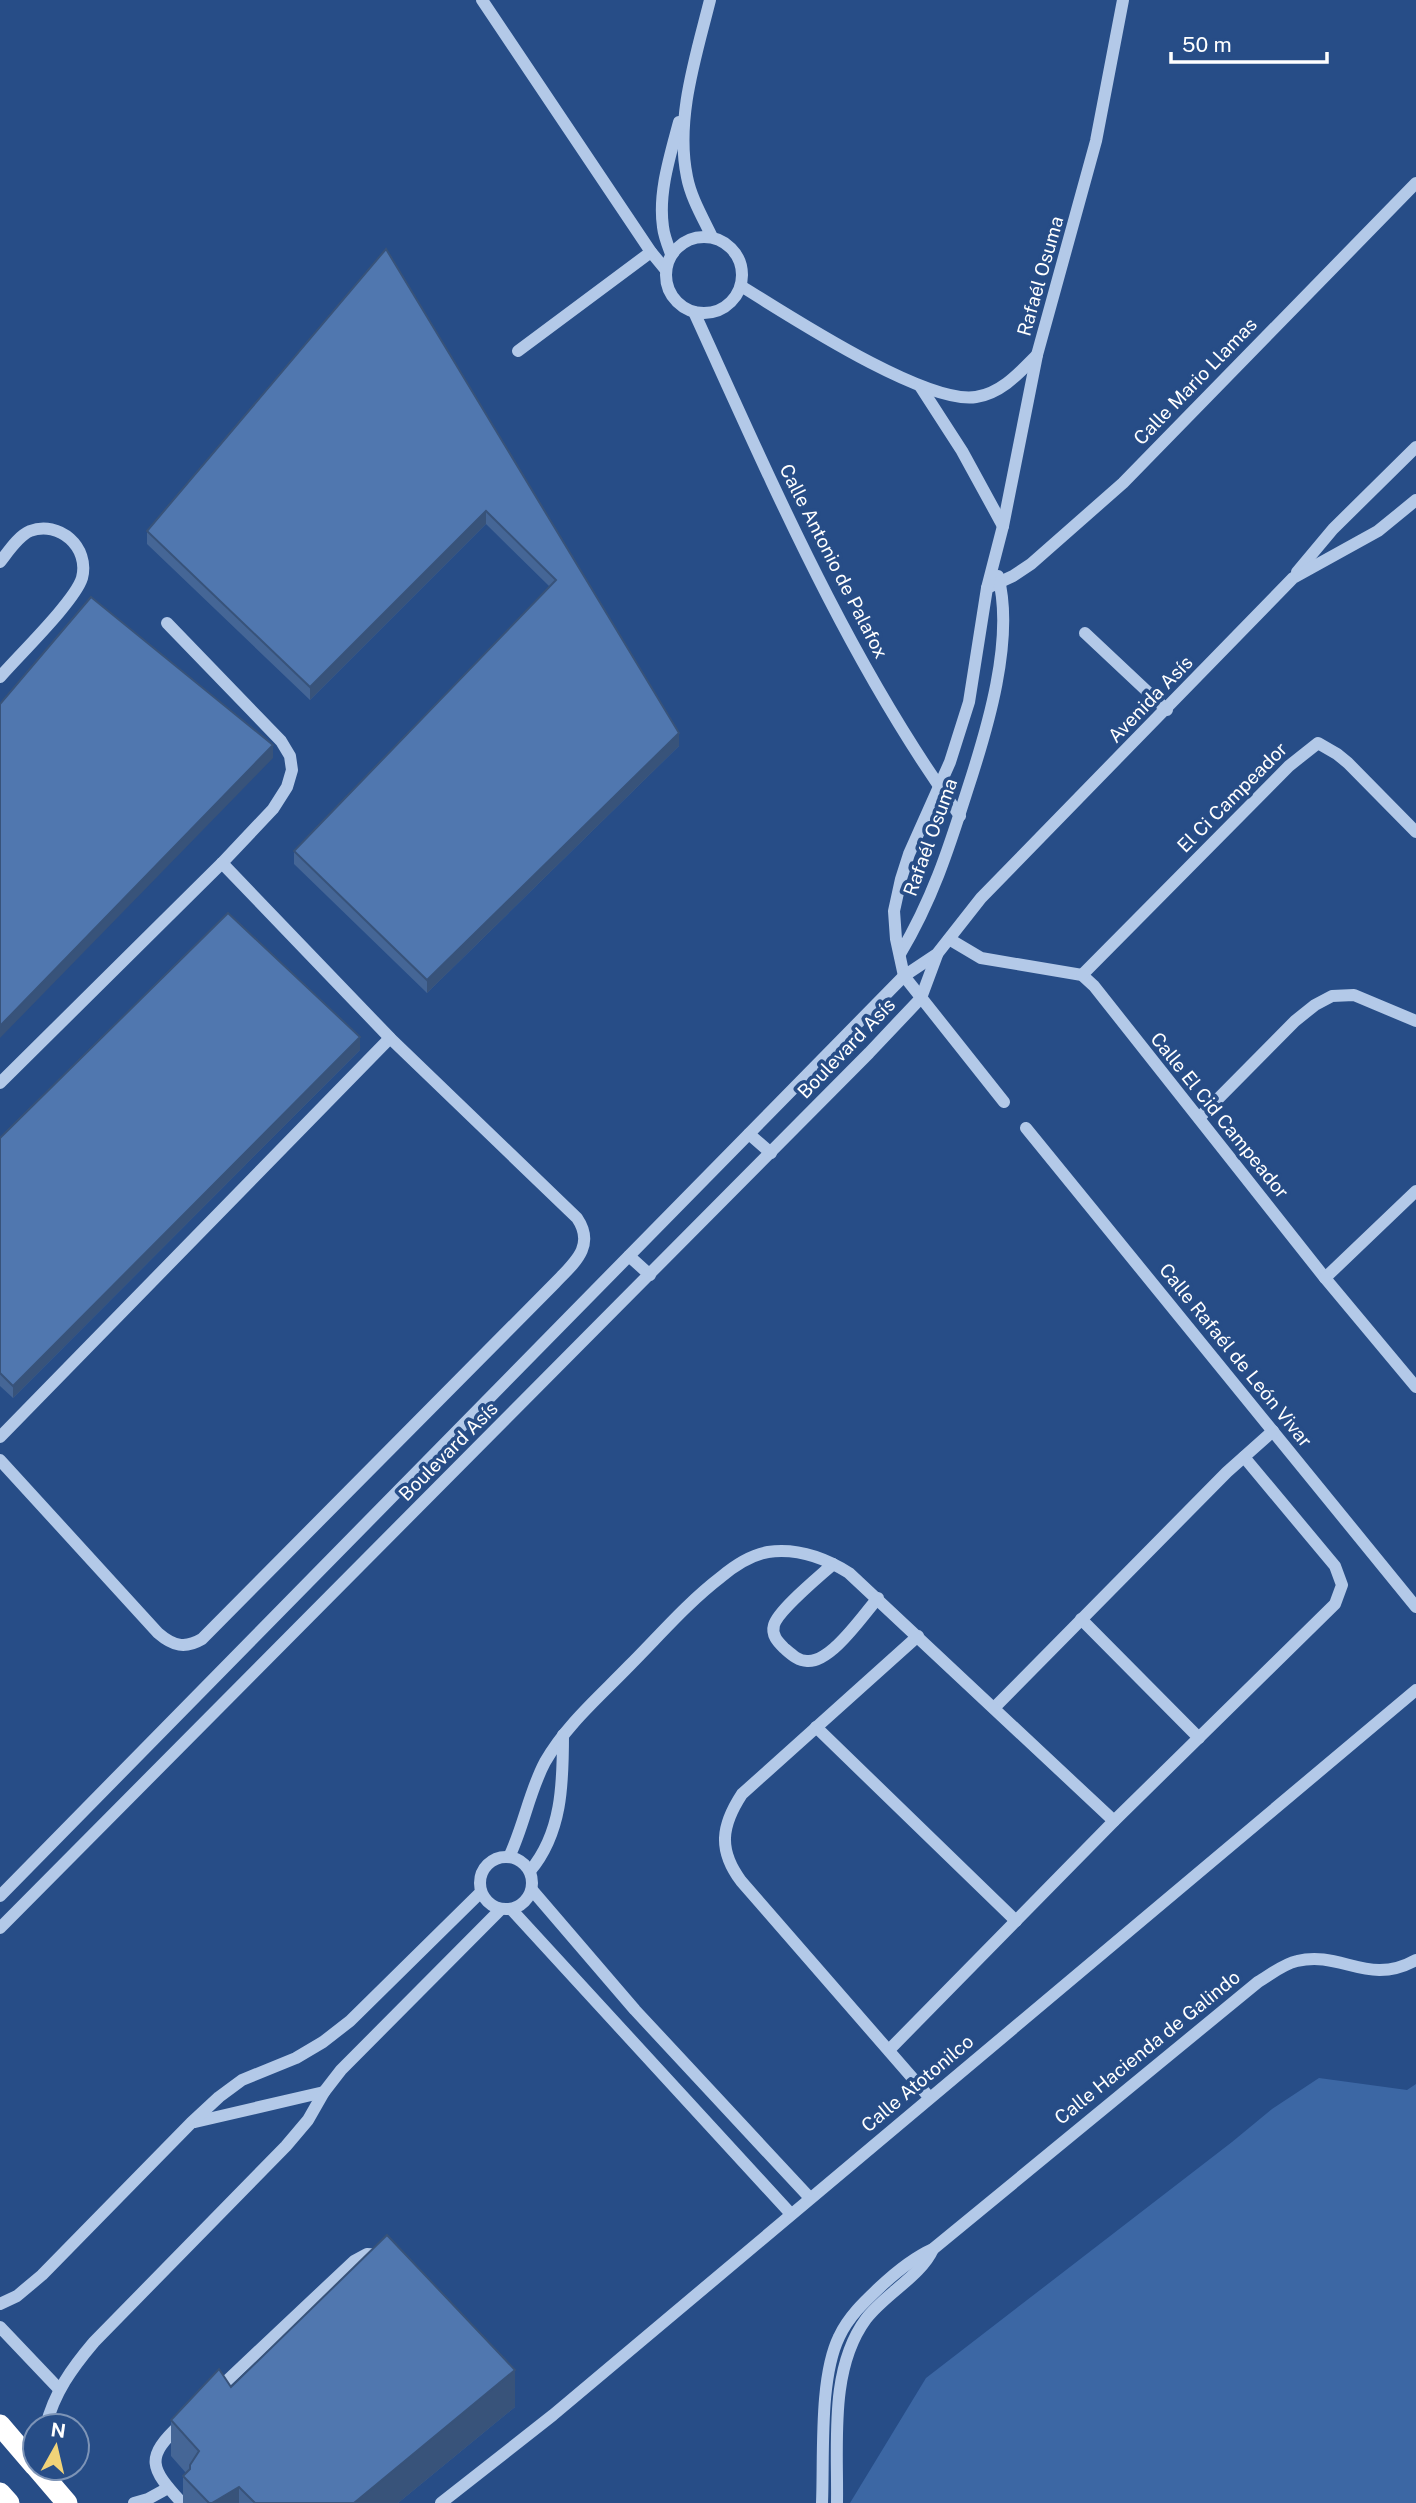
<svg xmlns="http://www.w3.org/2000/svg" width="1416" height="2503" viewBox="0 0 1416 2503" font-family="'Public Sans',sans-serif">
<style>
.green{fill:#3c67a4}
.lines{fill:none;stroke-linecap:round;stroke-linejoin:round}
.minor{stroke:#b3c9e8;stroke-width:12}
.highway{stroke:#fff;stroke-width:21}
.wall{fill:#456696}
.shaded-wall{fill:#38537a}
.building{fill:#5077af;stroke:#38537a;stroke-width:2}
.labels{text-anchor:middle;dominant-baseline:central;stroke-width:7;stroke-linejoin:round;paint-order:stroke}
.street-label{font-size:19px;fill:#fff;stroke:#274d87}
</style>
<rect width="100%" height="100%" fill="#274d87"/>
<path class="green" d="M 1319,2078 L 1407,2090 L 1416,2084 L 1416,2503 L 850,2503 L 926,2378 L 1232,2142 L 1272,2109 Z"/>
<g class="lines">
<g class="minor">
<path d="M 482,0 L 651,252 L 665,269"/>
<path d="M 710,0 C 696,56 675,119 687,177 C 691,198 703,218 712,237"/>
<circle cx="704" cy="275" r="38"/>
<path d="M 671,254 C 668,246 664,236 663,227 C 658,193 670,156 679,122"/>
<path d="M 741,286 C 788,315 925,405 976,397 C 1002,393 1020,372 1037,355"/>
<path d="M 694,312 C 773,485 848,661 960,816"/>
<path d="M 518,351 L 651,252"/>
<path d="M 920,386 L 962,451 L 1003,526"/>
<path d="M 0,562 C 8,552 18,536 30,531 C 59,520 90,547 82,578 C 75,601 19,655 0,677"/>
<path d="M 1297,572 L 1333,529 L 1416,447"/>
<path d="M 987,588 L 1013,576 L 1031,564 L 1123,483 L 1416,183"/>
<path d="M 1085,633 L 1167,710"/>
<path d="M 949,939 L 981,958 L 1082,975 L 1094,986 L 1325,1278 L 1416,1387"/>
<path d="M 900,954 C 932,900 948,851 967,791 C 987,730 1015,639 998,576"/>
<path d="M 1082,975 L 1289,766 L 1318,743 L 1337,754 L 1348,763 L 1416,832"/>
<path d="M 0,1083 L 222,863 L 273,809 L 287,787 L 292,770 L 290,756 L 281,741 L 167,623"/>
<path d="M 1004,1102 L 904,976 L 896,939 L 894,911 L 901,879 L 909,854 L 950,762 L 969,702 L 987,588 L 1003,526 L 1037,355 L 1096,141 L 1123,0"/>
<path d="M 1199,1118 L 1295,1021 L 1315,1005 L 1332,996 L 1354,995 L 1416,1021"/>
<path d="M 1026,1128 L 1416,1607"/>
<path d="M 749,1134 L 771,1153"/>
<path d="M 629,1256 L 650,1275"/>
<path d="M 1325,1278 L 1416,1191"/>
<path d="M 0,1437 L 390,1038"/>
<path d="M 0,1460 L 158,1633 C 173,1646 185,1649 202,1639 L 555,1283 C 574,1263 596,1246 577,1218 L 390,1038 L 222,863"/>
<path d="M 833,1564 C 820,1576 778,1610 774,1625 C 771,1635 778,1642 784,1648 C 791,1654 798,1661 807,1661 C 831,1663 863,1615 878,1598"/>
<path d="M 1081,1619 L 1199,1738"/>
<path d="M 918,1636 L 742,1794 C 721,1826 718,1850 741,1881 L 929,2097"/>
<path d="M 994,1708 L 1227,1472 L 1273,1431"/>
<path d="M 816,1727 L 1016,1921"/>
<circle cx="506" cy="1883" r="26"/>
<path d="M 509,1857 C 524,1826 529,1792 545,1762 C 566,1725 600,1696 629,1666 C 659,1636 687,1603 721,1577 C 734,1566 751,1555 768,1552 C 796,1548 825,1558 849,1573 L 1114,1821"/>
<path d="M 530,1871 C 562,1833 563,1784 563,1735"/>
<path d="M 532,1890 L 635,2010 L 810,2198"/>
<path d="M 0,1896 L 904,976 L 937,954 L 981,898 L 1293,578 L 1378,531 L 1416,500"/>
<path d="M 511,1909 L 791,2214"/>
<path d="M 0,1928 L 869,1053 L 921,998 L 937,955"/>
<path d="M 889,2050 L 1114,1821 L 1335,1604 L 1342,1585 L 1335,1566 L 1244,1457"/>
<path d="M 195,2122 L 324,2092"/>
<path d="M 0,2304 L 17,2296 L 42,2275 L 191,2123 L 219,2097 L 242,2080 L 296,2058 L 323,2042 L 350,2021 L 481,1892"/>
<path d="M 0,2327 L 59,2389"/>
<path d="M 215,2392 L 354,2261 L 367,2254 L 384,2255"/>
<path d="M 181,2424 C 144,2458 150,2468 182,2503"/>
<path d="M 46,2426 C 54,2393 72,2368 94,2342 L 286,2146 L 308,2120 L 324,2092 L 341,2070 L 501,1909"/>
<path d="M 134,2503 L 148,2499 L 168,2488"/>
<path d="M 441,2503 L 553,2415 L 1416,1690"/>
<path d="M 822,2503 C 824,2456 819,2378 839,2337 C 848,2317 865,2301 880,2287 C 896,2272 913,2258 933,2249 L 1258,1982 C 1270,1975 1283,1964 1297,1961 C 1341,1950 1368,1987 1416,1960"/>
<path d="M 837,2503 C 838,2444 829,2369 866,2319 C 885,2294 921,2276 933,2249"/>
</g>
<g class="highway">
<path d="M 0,2425 L 35,2466"/>
<path d="M 37,2468 L 67,2503"/>
<path d="M 0,2493 L 9,2503"/>
</g>
</g>
<g class="wall">
<path d="M 386,249 L 679,746 L 427,993 L 294,864 L 294,851 L 550,587 L 486,524 L 310,700 L 147,544 L 147,531 Z"/>
<path d="M 360,1050 L 13,1398 L 0,1386 L 0,1138 Z"/>
<path d="M 231,2387 L 515,2407 L 398,2503 L 183,2503 L 183,2476 L 186,2473 L 171,2456 L 171,2420 Z"/>
</g>
<g class="shaded-wall">
<path d="M 486,511 L 486,524 L 310,700 L 310,687 Z"/>
<path d="M 679,733 L 679,746 L 427,993 L 427,980 Z"/>
<path d="M 273,745 L 273,758 L 0,1038 L 0,1026 Z"/>
<path d="M 360,1037 L 360,1050 L 13,1398 L 13,1386 Z"/>
<path d="M 515,2370 L 515,2407 L 398,2503 L 354,2503 Z"/>
<path d="M 239,2487 L 239,2503 L 212,2503 Z"/>
</g>
<g class="building">
<path d="M 386,249 L 679,733 L 427,980 L 294,851 L 556,580 L 486,511 L 310,687 L 147,531 Z"/>
<path d="M 91,597 L 273,745 L 0,1026 L 0,704 Z"/>
<path d="M 228,913 L 360,1037 L 13,1386 L 0,1373 L 0,1138 Z"/>
<path d="M 387,2235 L 515,2370 L 354,2503 L 255,2503 L 239,2487 L 212,2503 L 209,2503 L 183,2476 L 190,2469 L 190,2465 L 199,2451 L 171,2420 L 219,2369 L 231,2387 Z"/>
</g>
<g class="labels">
<g class="street-label">
<text transform="translate(1040 276) rotate(-74)">Rafaél Osuma</text>
<text transform="translate(1195 381) rotate(-46)">Calle Mario Llamas</text>
<text transform="translate(834 561) rotate(63)">Calle Antonio de Palafox</text>
<text transform="translate(1150 699) rotate(-46)">Avenida Asís</text>
<text transform="translate(1232 797) rotate(-45)">El Ci Campeador</text>
<text transform="translate(930 837) rotate(-70)">Rafaél Osuma</text>
<text transform="translate(846 1048) rotate(-46)">Boulevard Asís</text>
<text transform="translate(1220 1115) rotate(51)">Calle El Cid Campeador</text>
<text transform="translate(1236 1355) rotate(51)">Calle Rafaél de León Vivar</text>
<text transform="translate(448 1451) rotate(-45)">Boulevard Asís</text>
<text transform="translate(1147 2047) rotate(-39)">Calle Hacienda de Galindo</text>
<text transform="translate(917 2083) rotate(-40)">Calle Atotonilco</text>
</g>
</g>
<g transform="translate(56 2447) rotate(8)"><circle r="33" fill="#274d87" stroke="#7d94b7" stroke-width="2"/>
<path d="M0-5L12 26L0 18L-12 26Z" fill="#f1d378"/>
<text y="-10" font-size="19" font-weight="bold" text-anchor="middle" fill="#ffffff">N</text>
</g>
<path d="M1171 52v10h156v-10" fill="none" stroke="#ffffff" stroke-width="3.5"/>
<text x="1182" y="52" font-size="21" fill="#ffffff" stroke="#274d87" stroke-width="5" paint-order="stroke">50 m</text>
</svg>
